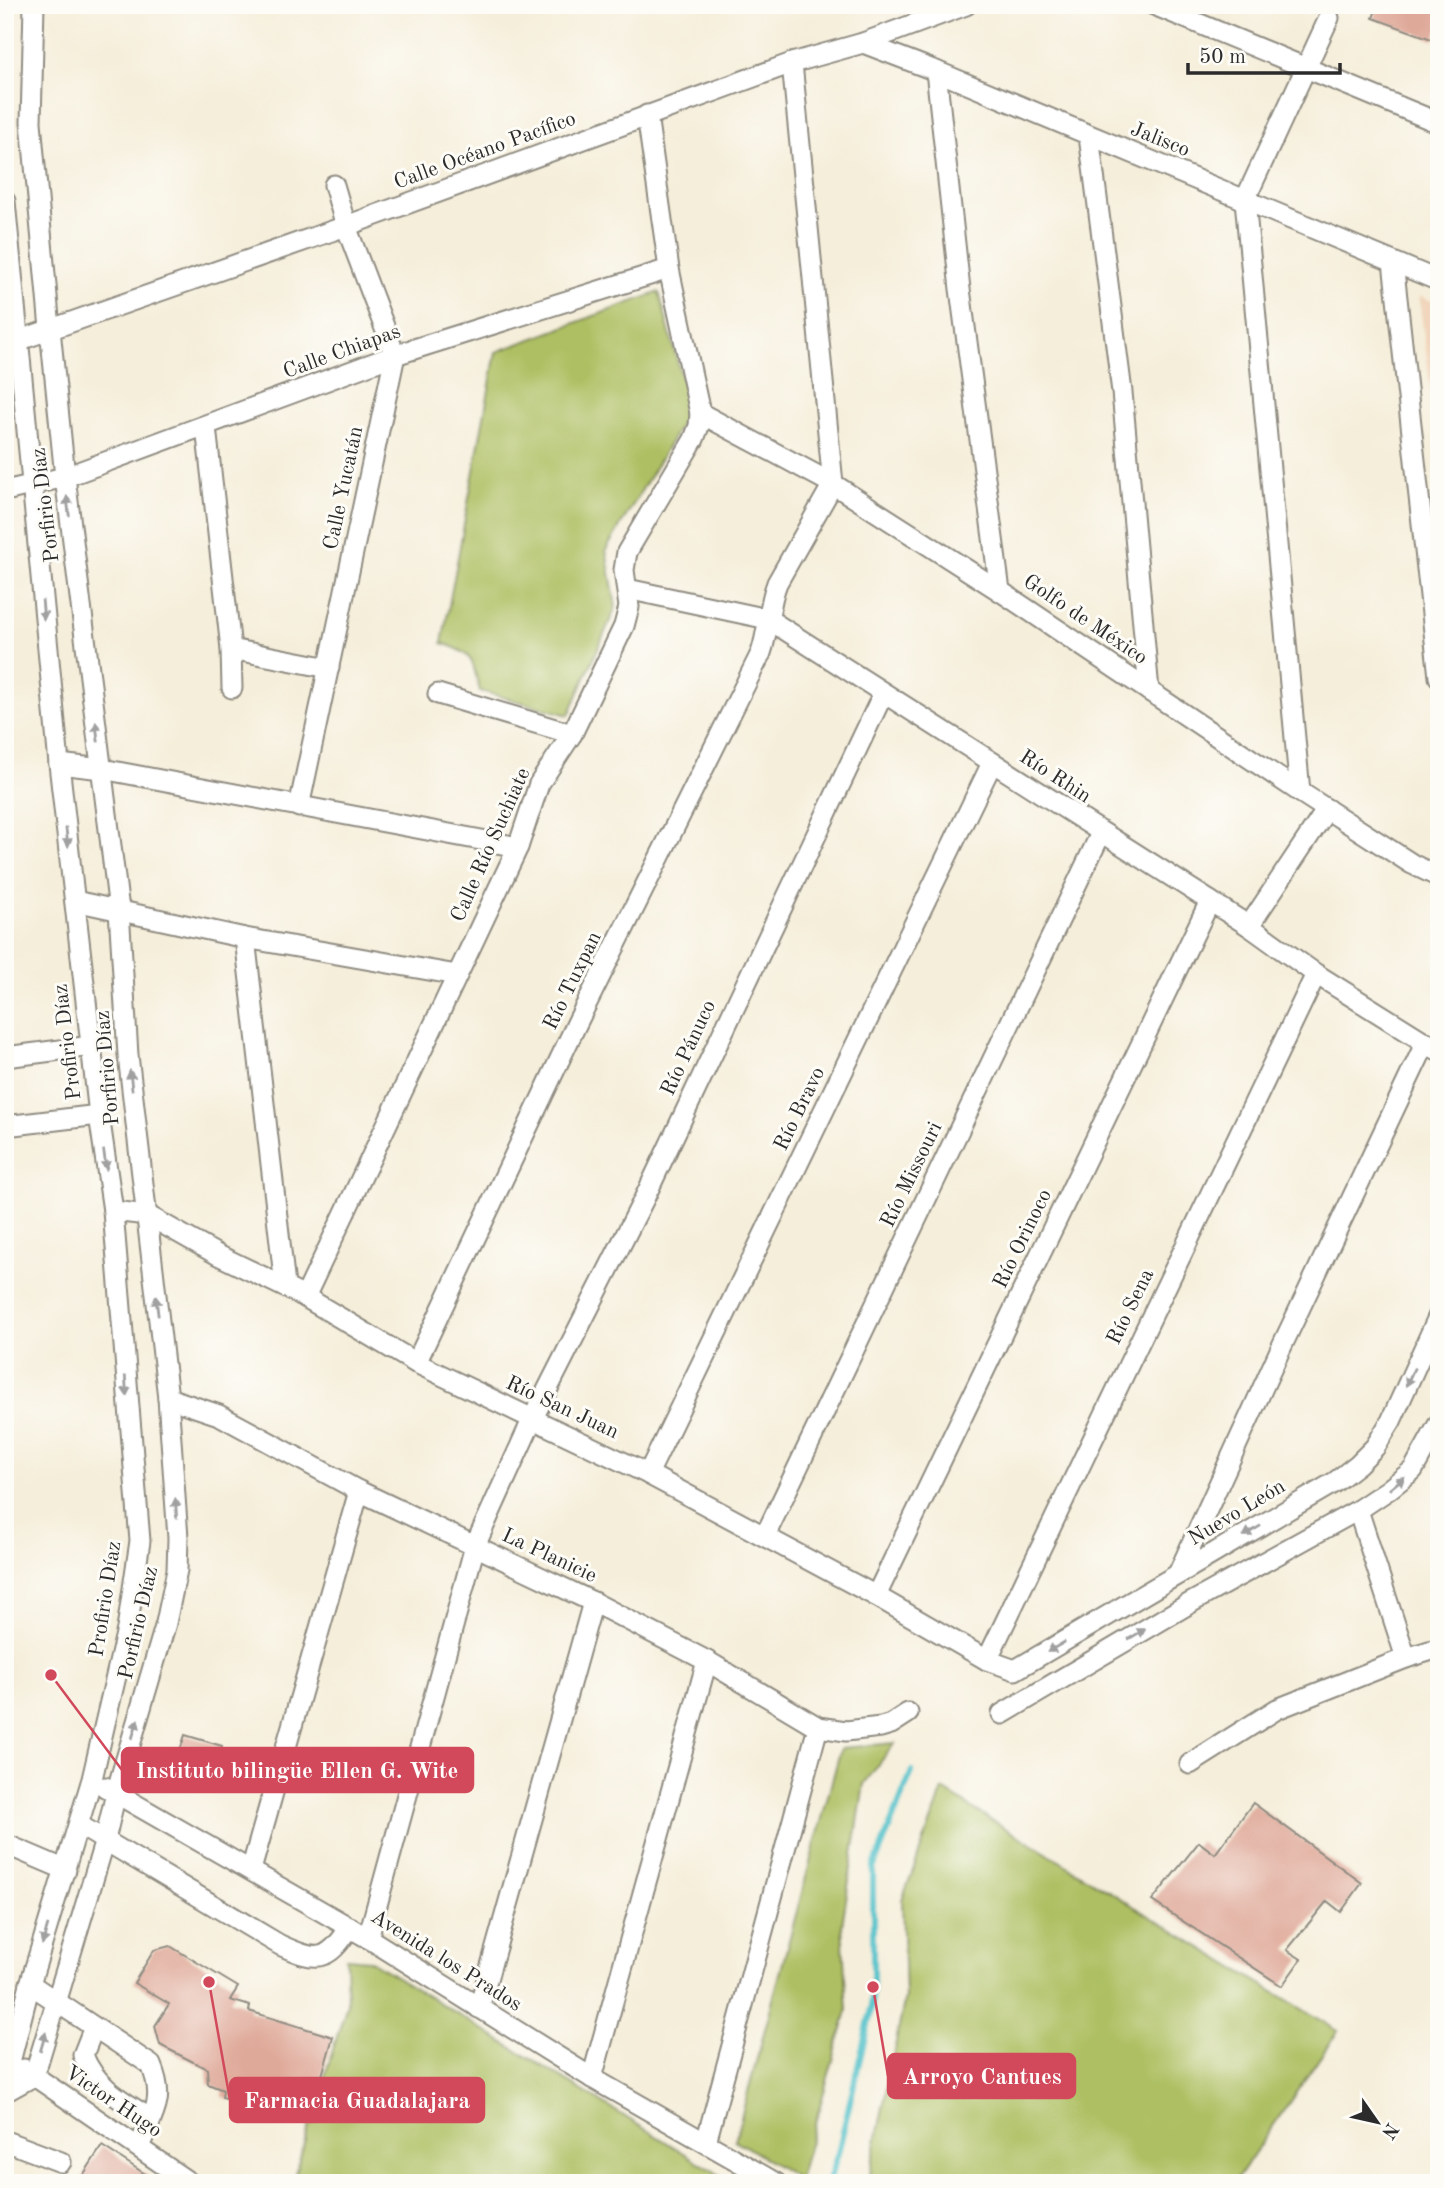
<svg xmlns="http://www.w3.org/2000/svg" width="1444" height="2188" viewBox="0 0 1444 2188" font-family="'Old Standard TT',serif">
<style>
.built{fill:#f1d5bc}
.green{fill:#adbf62;stroke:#6c7546;stroke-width:2}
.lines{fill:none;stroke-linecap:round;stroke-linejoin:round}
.stream{stroke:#55c2cb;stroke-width:6}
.building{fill:#dfa999}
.minor-casing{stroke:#908c82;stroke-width:23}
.minor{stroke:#fff;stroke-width:19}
.oneway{fill:#a0a0a0}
.labels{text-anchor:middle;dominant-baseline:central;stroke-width:6;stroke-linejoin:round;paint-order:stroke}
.street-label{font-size:21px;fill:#2b2b2b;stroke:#fdfcf7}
.leader{fill:none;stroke:#d1495b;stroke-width:2.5}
.callout-dot{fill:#d1495b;stroke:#fdfcf7;stroke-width:2.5}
.callout{fill:#d1495b;stroke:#d1495b;stroke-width:2.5}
.callout-label{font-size:23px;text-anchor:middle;font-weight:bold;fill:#fff}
</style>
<rect width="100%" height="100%" fill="#fdfcf7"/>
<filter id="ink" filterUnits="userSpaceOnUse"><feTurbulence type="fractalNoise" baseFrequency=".0143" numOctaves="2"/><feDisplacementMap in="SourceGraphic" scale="14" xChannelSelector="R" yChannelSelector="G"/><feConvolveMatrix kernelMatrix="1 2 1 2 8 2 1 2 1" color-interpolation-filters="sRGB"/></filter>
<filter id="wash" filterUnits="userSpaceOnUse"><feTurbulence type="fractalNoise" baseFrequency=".00686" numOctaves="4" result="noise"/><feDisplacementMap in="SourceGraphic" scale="28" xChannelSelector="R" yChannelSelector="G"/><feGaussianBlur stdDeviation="1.57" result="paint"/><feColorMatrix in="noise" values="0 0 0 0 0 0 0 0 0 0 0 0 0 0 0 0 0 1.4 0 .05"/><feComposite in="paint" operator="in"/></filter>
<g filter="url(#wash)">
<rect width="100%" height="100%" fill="#f5eeda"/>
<path class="built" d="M 1419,296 L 1439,304 L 1439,456 Z"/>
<g class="green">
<path d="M 659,292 L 690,409 L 606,550 L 616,607 L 569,715 L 480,691 C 471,660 476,654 442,643 L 496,352 Z"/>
<path d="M 895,1743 L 864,1784 L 842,1925 L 847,2011 L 799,2179 L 735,2140 L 841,1748 Z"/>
<path d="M 943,1790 L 1338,2031 L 1234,2183 L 868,2183 L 905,1997 L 902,1900 Z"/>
<path d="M 346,1958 L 369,1960 L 733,2183 L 292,2183 L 347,2004 Z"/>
</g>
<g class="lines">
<path class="stream" d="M 828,2183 L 838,2153 L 870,2015 L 873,1987 L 873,1869 L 912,1771"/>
</g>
<g id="blocks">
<g class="building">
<path d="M 1378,5 L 1439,5 L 1439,26 L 1434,40 L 1373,18 Z"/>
<path d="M 185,1735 L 222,1746 L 208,1790 L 179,1781 L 175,1766 Z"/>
<path d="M 1253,1803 L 1362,1883 L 1341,1912 L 1327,1901 L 1287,1950 L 1301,1959 L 1282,1986 L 1152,1901 L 1199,1842 L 1215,1854 Z"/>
<path d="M 170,1946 L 238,1987 L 230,2000 L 250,2006 L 249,2011 L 333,2037 L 309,2121 L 222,2097 L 223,2090 L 208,2084 L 207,2069 L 160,2045 L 155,2026 L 169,2004 L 134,1983 L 154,1950 Z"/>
<path d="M 102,2146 L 159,2183 L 78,2183 Z"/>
</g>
</g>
</g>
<g filter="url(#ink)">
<use href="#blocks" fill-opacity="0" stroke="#908c82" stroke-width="2"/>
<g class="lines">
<g class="minor-casing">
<g id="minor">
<path d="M 1154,5 L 1439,123"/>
<path d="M 863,43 L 936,71 L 1439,281"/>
<path d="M 936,71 L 960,289 L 1000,591"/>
<path d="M 1089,136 L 1122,392 L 1149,691"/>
<path d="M 5,201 L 59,764 L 99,1115 L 113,1211 L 140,1541 L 127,1629 L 92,1779 L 30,1984 L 5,2082"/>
<path d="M 1393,262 L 1439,677"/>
<path d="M 20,340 L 346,226 L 792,63 L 863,43 L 966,5"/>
<path d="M 700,413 L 833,484 L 1000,591 L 1300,792 L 1412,864 L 1439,877"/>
<path d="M 206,427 L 231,649 L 232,688"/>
<path d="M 5,491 L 65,477 L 395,355 L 669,269"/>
<path d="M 627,589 L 768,619 L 1249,926 L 1316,974 L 1439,1051"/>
<path d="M 231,649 L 329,668"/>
<path d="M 438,694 L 572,734"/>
<path d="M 59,764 L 102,769 L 518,847"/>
<path d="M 1300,792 L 1245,200 L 1329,18"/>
<path d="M 299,807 L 395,355 L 346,226 L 334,185"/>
<path d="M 75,901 L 245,938 L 457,975"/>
<path d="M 1249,926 L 1327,809"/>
<path d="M 245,938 L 285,1286"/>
<path d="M 5,1057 L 92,1046"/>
<path d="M 5,1126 L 99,1115"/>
<path d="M 113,1211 L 147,1215 L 218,1255 L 305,1297 L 416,1363 L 648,1474 L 876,1596 L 987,1660 L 1015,1670 L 1335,1482 L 1358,1464 L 1375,1447 L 1391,1421 L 1439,1315"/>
<path d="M 305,1297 L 518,847 L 539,784 L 572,734 L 624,626 L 629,607 L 624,570 L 627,552 L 694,439 L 699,426 L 700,413 L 669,269 L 647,115"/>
<path d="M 416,1363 L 577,1023 L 761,653 C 769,630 768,606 777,583 L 833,484 L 792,63"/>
<path d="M 168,1398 L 219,1415 L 359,1491 L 593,1602 L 707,1661 L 818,1727 L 846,1731 L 881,1727 L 891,1724 L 908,1713"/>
<path d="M 648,1474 L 992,763"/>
<path d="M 1358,1510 L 1406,1658"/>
<path d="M 765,1536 L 1101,833"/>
<path d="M 1178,1574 L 1280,1350 L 1426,1042"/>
<path d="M 876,1596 L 1210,901"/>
<path d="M 987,1660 L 1316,974"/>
<path d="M 1002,1714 L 1192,1602 L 1358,1510 L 1388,1490 L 1413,1470 L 1439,1423"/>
<path d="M 1190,1764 L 1277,1709 L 1406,1658 L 1439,1648"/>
<path d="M 105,1787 L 368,1938 L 592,2078 L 776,2183"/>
<path d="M 79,1825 L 280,1945 C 317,1962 327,1963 350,1927"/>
<path d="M 5,1844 L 66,1870"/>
<path d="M 251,1870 L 359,1491"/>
<path d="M 368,1938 L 475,1546 L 533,1418 L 644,1199 L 883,694"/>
<path d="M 30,1984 L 151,2065 C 166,2100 153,2114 139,2147"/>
<path d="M 479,2008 L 593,1602"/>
<path d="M 94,2027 L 83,2055 C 95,2087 124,2102 151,2119"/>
<path d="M 24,2069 L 190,2183"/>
<path d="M 592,2078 L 707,1661"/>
<path d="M 5,2092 L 34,2076 L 105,1840 L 116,1793 L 166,1623 L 177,1570 L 178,1538 L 168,1398 L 128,1055 L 119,910 L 65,477 L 50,329 L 31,122 L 34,5"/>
<path d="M 5,2141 L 61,2162"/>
<path d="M 706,2142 L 818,1727"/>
</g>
</g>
<use href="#minor" class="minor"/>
</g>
<defs><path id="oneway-solid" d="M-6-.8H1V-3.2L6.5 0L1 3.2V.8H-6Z" transform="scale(1.75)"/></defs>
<g class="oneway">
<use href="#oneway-solid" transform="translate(68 506) rotate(-97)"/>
<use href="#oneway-solid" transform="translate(43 610) rotate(85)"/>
<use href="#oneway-solid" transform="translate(97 732) rotate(-97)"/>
<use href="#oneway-solid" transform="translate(67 837) rotate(83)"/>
<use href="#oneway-solid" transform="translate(131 1080) rotate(-96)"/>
<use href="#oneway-solid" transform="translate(105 1160) rotate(82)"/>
<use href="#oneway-solid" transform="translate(157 1306) rotate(-97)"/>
<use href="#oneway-solid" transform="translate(1410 1377) rotate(115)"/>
<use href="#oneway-solid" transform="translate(126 1386) rotate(86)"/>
<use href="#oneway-solid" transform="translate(1397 1483) rotate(-40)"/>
<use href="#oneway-solid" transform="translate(176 1508) rotate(-94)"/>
<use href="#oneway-solid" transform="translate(1252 1531) rotate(149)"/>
<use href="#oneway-solid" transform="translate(1137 1634) rotate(-31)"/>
<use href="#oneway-solid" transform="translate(1056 1647) rotate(150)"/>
<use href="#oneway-solid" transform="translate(135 1729) rotate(-73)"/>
<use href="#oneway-solid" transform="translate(45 1935) rotate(107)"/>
<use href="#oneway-solid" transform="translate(43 2042) rotate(-74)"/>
</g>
</g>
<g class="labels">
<g class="street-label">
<text transform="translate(1160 140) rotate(22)">Jalisco</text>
<text transform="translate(485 151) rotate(-20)">Calle Océano Pacífico</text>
<text transform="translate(342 352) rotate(-20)">Calle Chiapas</text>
<text transform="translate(344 488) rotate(-78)">Calle Yucatán</text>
<text transform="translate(46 505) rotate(-97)">Porfirio Díaz</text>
<text transform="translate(1085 620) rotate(34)">Golfo de México</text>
<text transform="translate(1055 777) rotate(33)">Río Rhin</text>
<text transform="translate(491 845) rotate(-66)">Calle Río Suchiate</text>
<text transform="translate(573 981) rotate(-64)">Río Tuxpan</text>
<text transform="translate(68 1042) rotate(-97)">Profirio Díaz</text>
<text transform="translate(689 1048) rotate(-65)">Río Pánuco</text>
<text transform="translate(108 1068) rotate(-95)">Porfirio Díaz</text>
<text transform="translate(800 1109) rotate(-64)">Río Bravo</text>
<text transform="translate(912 1175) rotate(-64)">Río Missouri</text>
<text transform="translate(1023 1239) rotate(-64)">Río Orinoco</text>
<text transform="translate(1131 1307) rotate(-64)">Río Sena</text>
<text transform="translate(562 1408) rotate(25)">Río San Juan</text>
<text transform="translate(1237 1513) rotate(-31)">Nuevo León</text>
<text transform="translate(549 1556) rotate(25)">La Planicie</text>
<text transform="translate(106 1599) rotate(-81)">Profirio Díaz</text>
<text transform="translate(139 1623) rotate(-77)">Porfirio Díaz</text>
<text transform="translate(446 1961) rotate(32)">Avenida los Prados</text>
<text transform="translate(113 2102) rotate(34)">Victor Hugo</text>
</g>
</g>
<path class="leader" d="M51 1675L122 1770M873 1987L888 2076M209 1982L230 2100"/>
<g class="callout-dot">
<circle cx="51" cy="1675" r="7"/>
<circle cx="873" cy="1987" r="7"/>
<circle cx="209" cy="1982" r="7"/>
</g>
<g class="callout">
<rect x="122" y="1748" width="351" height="44" rx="7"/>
<rect x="888" y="2054" width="187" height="44" rx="7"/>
<rect x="230" y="2078" width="254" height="44" rx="7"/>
</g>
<g class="callout-label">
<text x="297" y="1778">Instituto bilingüe Ellen G. Wite</text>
<text x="982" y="2084">Arroyo Cantues</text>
<text x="357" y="2108">Farmacia Guadalajara</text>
</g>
<rect width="1444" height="2188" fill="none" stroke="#fdfcf7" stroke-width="28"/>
<g transform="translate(1377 2122) rotate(124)" stroke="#fdfcf7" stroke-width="5" paint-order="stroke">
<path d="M0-5L12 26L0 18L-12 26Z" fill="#2b2b2b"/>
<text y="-10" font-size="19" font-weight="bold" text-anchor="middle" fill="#2b2b2b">N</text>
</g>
<path d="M1188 63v10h152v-10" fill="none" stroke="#2b2b2b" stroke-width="3.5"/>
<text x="1199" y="63" font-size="21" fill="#2b2b2b" stroke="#fdfcf7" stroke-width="5" paint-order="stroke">50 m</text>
</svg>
